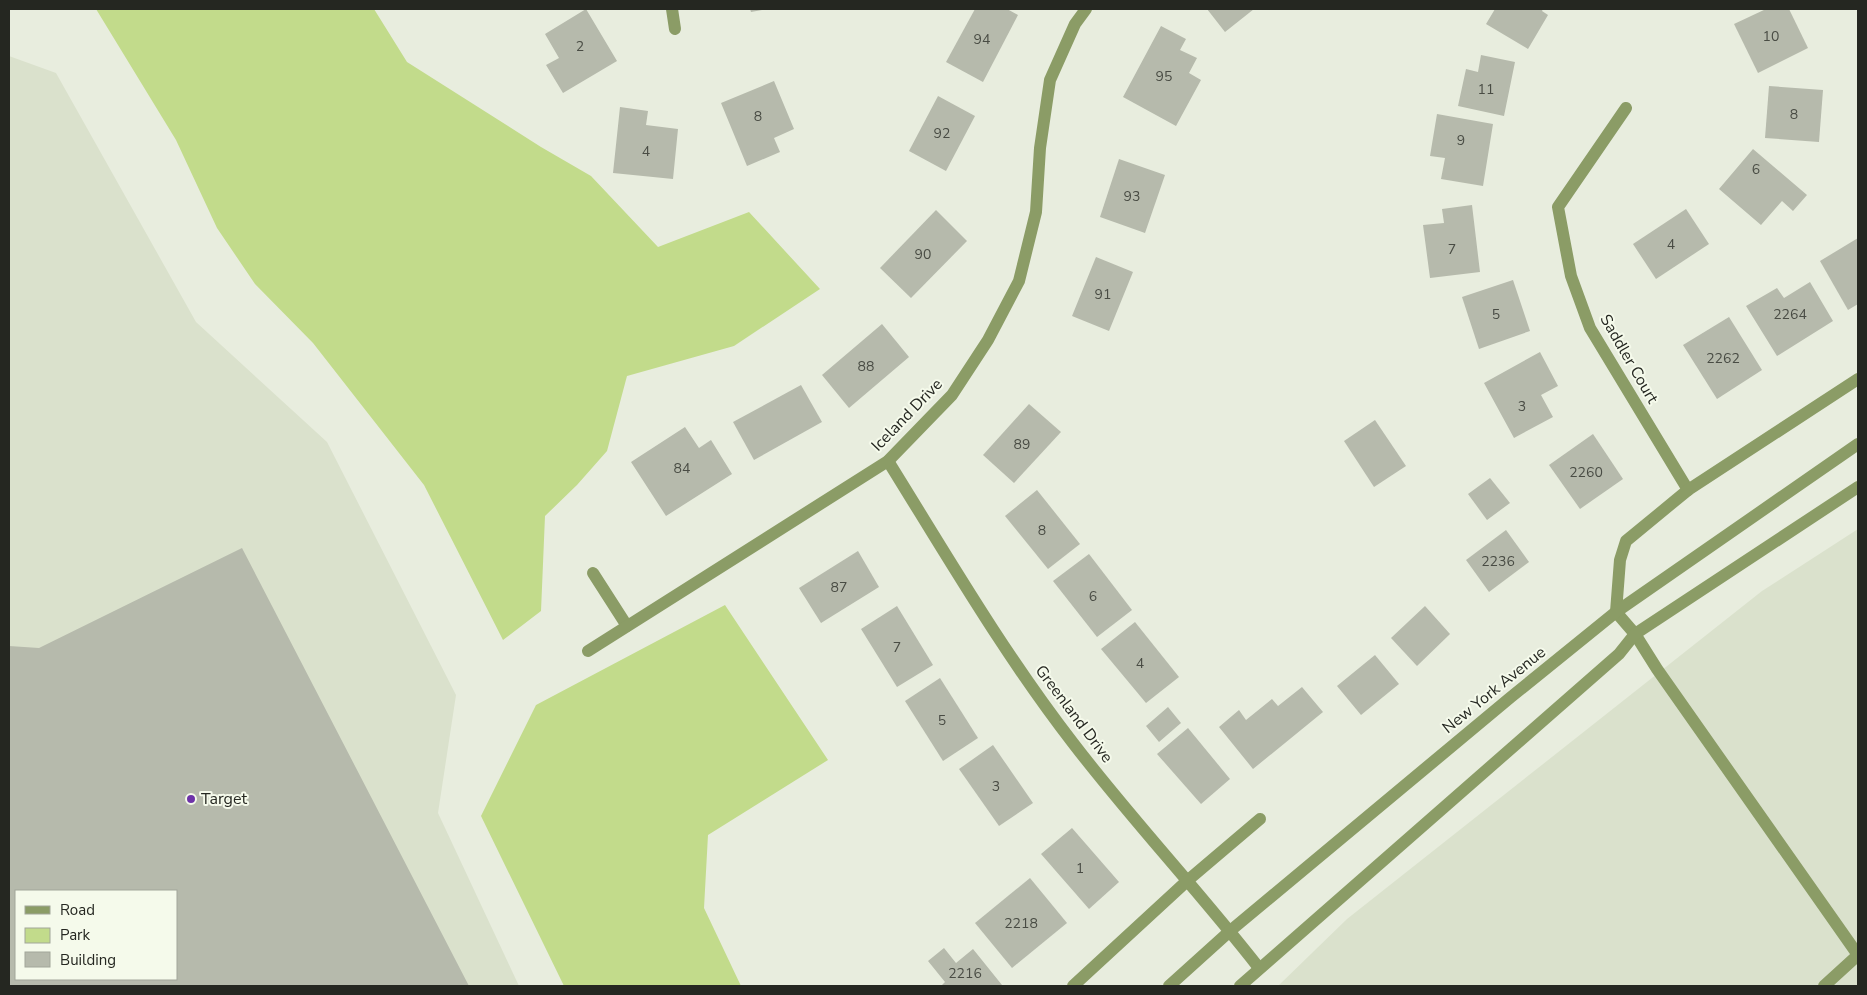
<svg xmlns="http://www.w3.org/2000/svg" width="1867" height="995" viewBox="0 0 1867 995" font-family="'Nunito Sans',sans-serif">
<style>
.built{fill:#dae1cc;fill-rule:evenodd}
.green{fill:#c2db8b}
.building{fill:#b6baac;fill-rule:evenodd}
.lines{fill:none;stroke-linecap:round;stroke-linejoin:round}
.minor{stroke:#8b9c66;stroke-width:12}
.poi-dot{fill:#6e33a9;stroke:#f5faeb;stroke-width:2}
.labels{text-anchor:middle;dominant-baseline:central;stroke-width:4;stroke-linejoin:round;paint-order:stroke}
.number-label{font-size:14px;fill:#494c44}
.street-label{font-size:16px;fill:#252721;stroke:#f5faeb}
.poi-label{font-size:16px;fill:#252721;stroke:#f5faeb;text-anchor:start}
</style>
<rect width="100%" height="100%" fill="#e8edde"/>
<g class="built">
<path d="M 9,56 L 56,73 L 196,322 L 327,442 L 456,695 L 438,813 L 519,986 L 9,986 ZM 16,891 L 176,891 L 176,979 L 16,979 Z"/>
<path d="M 1858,529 L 1858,986 L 1278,986 L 1347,919 L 1762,591 Z"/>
</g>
<g class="green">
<path d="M 96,9 L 374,9 L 407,62 L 541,147 L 591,176 L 658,247 L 749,212 L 820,289 L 734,346 L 627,376 L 607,451 L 577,485 L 545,516 L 541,611 L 503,640 L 424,485 L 313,343 L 255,284 L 217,228 L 176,140 Z"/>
<path d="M 725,605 L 828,760 L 708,835 L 704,908 L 741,986 L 564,986 L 481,816 L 536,705 Z"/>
</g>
<g class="building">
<path d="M 586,9 L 617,61 L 563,93 L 546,65 L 559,58 L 545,34 Z"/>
<path d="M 750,9 L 762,9 L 762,10 L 751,12 Z"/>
<path d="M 975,9 L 1007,9 L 1018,15 L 983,82 L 946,62 Z"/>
<path d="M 1207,9 L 1254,9 L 1225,32 Z"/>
<path d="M 1495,9 L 1543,9 L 1542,11 L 1548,15 L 1528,49 L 1486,24 Z"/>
<path d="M 1766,9 L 1789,9 L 1808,48 L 1758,73 L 1734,24 Z"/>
<path d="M 1161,26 L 1186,39 L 1180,50 L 1197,58 L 1189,73 L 1201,80 L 1176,126 L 1123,97 Z"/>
<path d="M 1481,55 L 1515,62 L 1504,116 L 1458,106 L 1466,69 L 1478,72 Z"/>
<path d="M 774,81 L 794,129 L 774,138 L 780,152 L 747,166 L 721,103 Z"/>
<path d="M 1769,86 L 1823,90 L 1819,142 L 1765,138 Z"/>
<path d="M 938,96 L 975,116 L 946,171 L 909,151 Z"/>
<path d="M 620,107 L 648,111 L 646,125 L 678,129 L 673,179 L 613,173 Z"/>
<path d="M 1437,114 L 1493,124 L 1483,186 L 1441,179 L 1445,158 L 1430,156 Z"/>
<path d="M 1753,149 L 1807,195 L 1793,211 L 1782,201 L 1761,225 L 1719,189 Z"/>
<path d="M 1119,159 L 1165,175 L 1145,233 L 1100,217 Z"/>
<path d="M 1472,205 L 1480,272 L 1430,278 L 1423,225 L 1444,223 L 1442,209 Z"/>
<path d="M 1686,209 L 1709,244 L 1656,279 L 1633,244 Z"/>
<path d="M 936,210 L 967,241 L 911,298 L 880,268 Z"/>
<path d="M 1858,238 L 1858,304 L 1848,310 L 1820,261 Z"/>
<path d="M 1096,257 L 1133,272 L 1109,331 L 1072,316 Z"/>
<path d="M 1513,280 L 1530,331 L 1479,349 L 1462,297 Z"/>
<path d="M 1810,282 L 1833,321 L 1777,356 L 1746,306 L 1777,288 L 1784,298 Z"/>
<path d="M 1729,317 L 1762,370 L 1717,399 L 1683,345 Z"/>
<path d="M 882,324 L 909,357 L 849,408 L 822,375 Z"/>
<path d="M 1540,352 L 1558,386 L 1541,395 L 1553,417 L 1514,438 L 1484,383 Z"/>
<path d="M 801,385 L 822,422 L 754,460 L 733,422 Z"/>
<path d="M 1029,404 L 1061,432 L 1014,483 L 983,455 Z"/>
<path d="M 1375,420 L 1406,466 L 1374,487 L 1344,441 Z"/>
<path d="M 685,427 L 699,448 L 711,440 L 732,474 L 666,516 L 631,462 Z"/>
<path d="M 1593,434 L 1623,479 L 1580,509 L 1549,465 Z"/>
<path d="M 1490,478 L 1510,503 L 1487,520 L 1468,494 Z"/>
<path d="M 1037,490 L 1080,544 L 1048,569 L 1005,516 Z"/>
<path d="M 1506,530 L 1529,562 L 1489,592 L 1466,560 Z"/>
<path d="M 242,548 L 469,986 L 9,986 L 9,646 L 39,648 ZM 16,891 L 176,891 L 176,979 L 16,979 Z"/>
<path d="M 858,551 L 879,587 L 821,623 L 799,588 Z"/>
<path d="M 1089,554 L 1132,610 L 1097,637 L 1053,581 Z"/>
<path d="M 897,606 L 933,665 L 897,687 L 861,629 Z"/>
<path d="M 1425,606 L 1450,634 L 1417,666 L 1391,638 Z"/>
<path d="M 1135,622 L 1179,677 L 1146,703 L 1101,649 Z"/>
<path d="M 1375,655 L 1399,684 L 1361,715 L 1337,686 Z"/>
<path d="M 940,678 L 978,738 L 943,761 L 905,701 Z"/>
<path d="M 1302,687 L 1323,712 L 1253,769 L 1219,727 L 1239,710 L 1246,720 L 1272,699 L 1278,706 Z"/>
<path d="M 1168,707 L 1181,723 L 1159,742 L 1146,726 Z"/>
<path d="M 1188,728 L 1230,779 L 1201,804 L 1157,754 Z"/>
<path d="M 993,745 L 1033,803 L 999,826 L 959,769 Z"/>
<path d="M 1072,828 L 1119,882 L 1089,909 L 1041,854 Z"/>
<path d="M 1030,878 L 1067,923 L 1012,968 L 975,923 Z"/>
<path d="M 944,948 L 956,963 L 973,949 L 1002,985 L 941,986 L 945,982 L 928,961 Z"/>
</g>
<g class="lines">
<g class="minor">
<path d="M 672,9 L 675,29"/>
<path d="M 1626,108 L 1558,207 L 1571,276 L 1590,328 L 1688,490"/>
<path d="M 1858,379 L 1688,490 L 1626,541 L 1620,560 L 1616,612 L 1635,634 L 1657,669 L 1858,955"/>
<path d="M 888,461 C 947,556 1004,654 1073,743 C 1132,820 1199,891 1259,968"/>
<path d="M 593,573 L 627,626"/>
<path d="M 588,651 L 888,461 L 952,395 L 988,340 L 1019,281 L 1036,212 L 1040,148 L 1050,80 L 1075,24 L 1086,9"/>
<path d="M 1073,986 L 1187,881 L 1260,819"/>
<path d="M 1169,986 L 1230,931 L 1511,697 L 1616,612 L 1858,444"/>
<path d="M 1240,986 L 1619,654 L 1635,634 L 1858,487"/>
<path d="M 1824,986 L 1858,955"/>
</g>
</g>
<circle class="poi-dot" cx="191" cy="799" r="5"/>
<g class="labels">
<g class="number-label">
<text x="1771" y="36">10</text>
<text x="982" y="39">94</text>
<text x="580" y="46">2</text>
<text x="1164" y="76">95</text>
<text x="1486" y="89">11</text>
<text x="1794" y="114">8</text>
<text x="758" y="116">8</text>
<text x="942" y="133">92</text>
<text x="1461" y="140">9</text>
<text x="646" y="151">4</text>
<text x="1756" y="169">6</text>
<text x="1132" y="196">93</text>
<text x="1671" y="244">4</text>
<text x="1452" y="249">7</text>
<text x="923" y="254">90</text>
<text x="1103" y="294">91</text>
<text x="1496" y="314">5</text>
<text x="1790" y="314">2264</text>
<text x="1723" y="358">2262</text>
<text x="866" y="366">88</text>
<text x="1522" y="406">3</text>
<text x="1022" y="444">89</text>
<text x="682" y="468">84</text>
<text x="1586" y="472">2260</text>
<text x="1042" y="530">8</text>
<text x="1498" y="561">2236</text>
<text x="839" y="587">87</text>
<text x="1093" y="596">6</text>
<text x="897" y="647">7</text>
<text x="1140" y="663">4</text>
<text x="942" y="720">5</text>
<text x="996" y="786">3</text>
<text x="1080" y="868">1</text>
<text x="1021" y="923">2218</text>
<text x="965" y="973">2216</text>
</g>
<g class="street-label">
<text transform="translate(1629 359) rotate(60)">Saddler Court</text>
<text transform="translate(907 415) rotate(-46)">Iceland Drive</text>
<text transform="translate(1494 690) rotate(-39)">New York Avenue</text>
<text transform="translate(1074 714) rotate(53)">Greenland Drive</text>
</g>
<g class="poi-label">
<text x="201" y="799">Target</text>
</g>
</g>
<rect width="1867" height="995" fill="none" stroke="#252721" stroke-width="20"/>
<rect x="15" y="890" width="162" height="90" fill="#f5faeb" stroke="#a2a69a"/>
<rect x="25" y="906" width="25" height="8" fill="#8b9c66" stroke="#a2a69a"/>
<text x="60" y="915" font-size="15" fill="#252721">Road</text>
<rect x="25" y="928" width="25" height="15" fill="#c2db8b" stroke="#a2a69a"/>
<text x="60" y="940" font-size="15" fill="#252721">Park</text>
<rect x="25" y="952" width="25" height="15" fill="#b6baac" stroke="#a2a69a"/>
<text x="60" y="965" font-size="15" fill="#252721">Building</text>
</svg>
